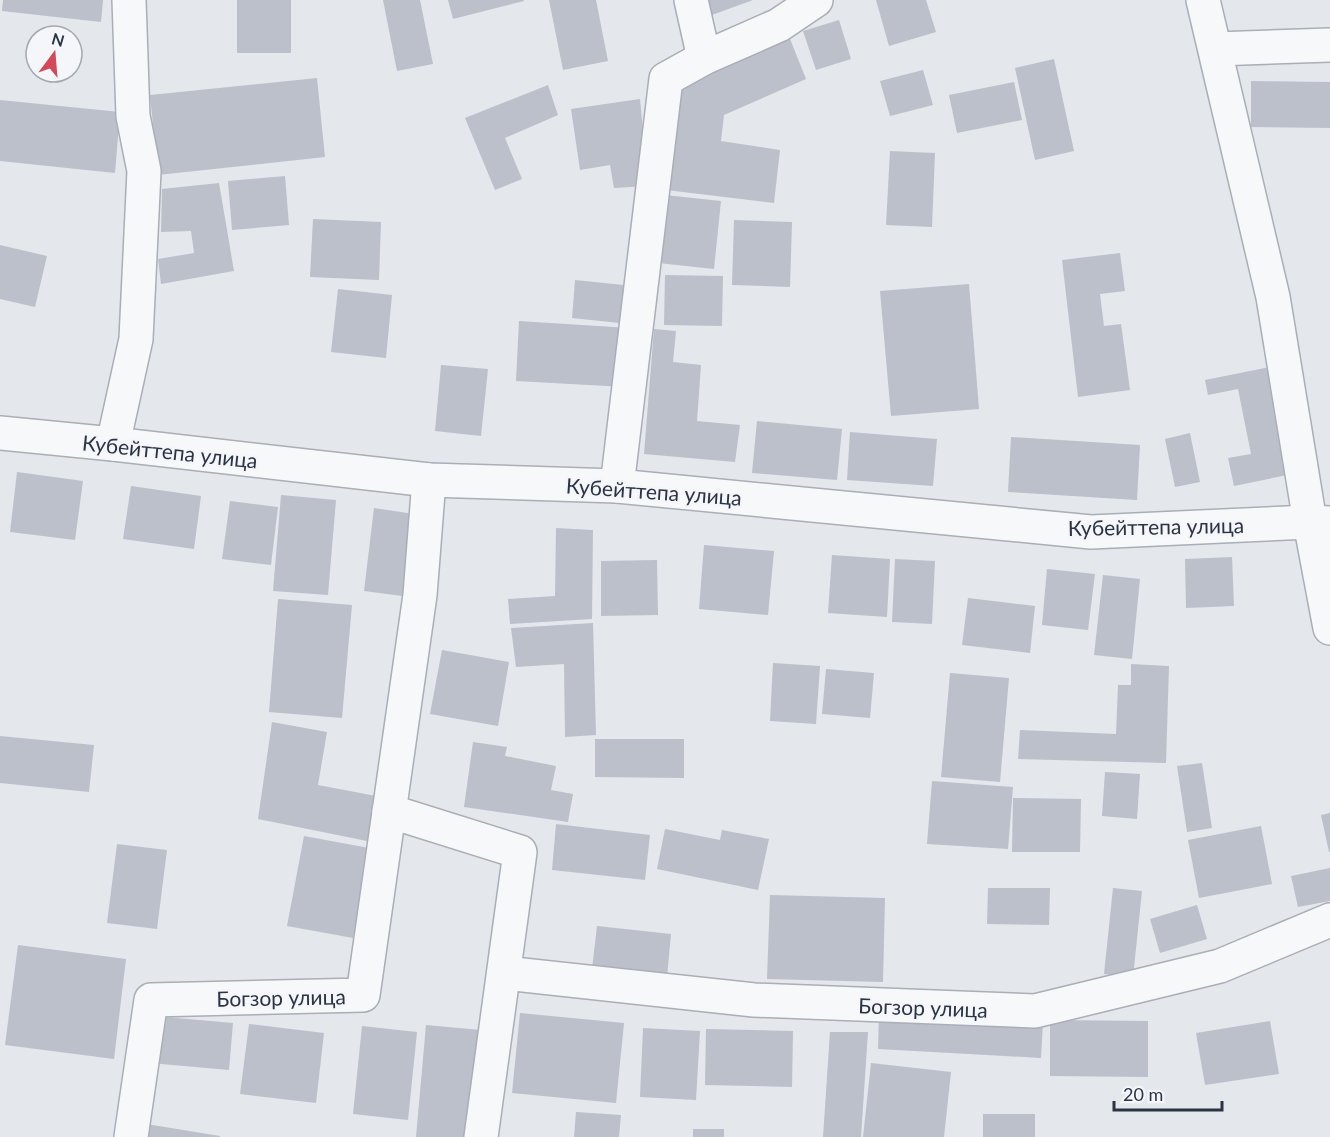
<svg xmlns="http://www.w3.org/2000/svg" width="1330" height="1137" viewBox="0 0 1330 1137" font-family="Lato,sans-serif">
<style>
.building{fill:#bbc0ca}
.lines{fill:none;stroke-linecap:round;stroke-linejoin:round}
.minor-casing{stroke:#a9aeb7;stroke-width:36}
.minor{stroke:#f7f8fa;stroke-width:33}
.labels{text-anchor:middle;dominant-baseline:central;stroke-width:5;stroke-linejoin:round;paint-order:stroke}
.street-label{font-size:21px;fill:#2b3445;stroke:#f4f6f9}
</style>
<rect width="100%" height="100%" fill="#e4e7ec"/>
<g class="building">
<path d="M 3,0 L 103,0 L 101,22 L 2,11 Z"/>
<rect x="237" y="0" width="54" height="53"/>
<path d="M 383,0 L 420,0 L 433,64 L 397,71 Z"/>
<path d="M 448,0 L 524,0 L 524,1 L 453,19 Z"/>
<path d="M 549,0 L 596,0 L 608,61 L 563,70 Z"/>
<path d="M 707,0 L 753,0 L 712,15 Z"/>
<path d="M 876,0 L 926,0 L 936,32 L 889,46 Z"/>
<path d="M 839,20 L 851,59 L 816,70 L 803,31 Z"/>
<path d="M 790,39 L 806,79 L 724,115 L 721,141 L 780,150 L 774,203 L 666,190 L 674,89 Z"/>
<path d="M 1054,59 L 1074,151 L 1035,160 L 1015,68 Z"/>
<path d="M 923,70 L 933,105 L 890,116 L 880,81 Z"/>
<path d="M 317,78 L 325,157 L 158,175 L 150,95 Z"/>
<path d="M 1251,81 L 1330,82 L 1330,128 L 1251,127 Z"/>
<path d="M 1014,82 L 1022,120 L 957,133 L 949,95 Z"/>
<path d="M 548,85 L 558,115 L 505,138 L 522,179 L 495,190 L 465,118 Z"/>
<path d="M 640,99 L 648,186 L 614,188 L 610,165 L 580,170 L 571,109 Z"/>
<path d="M 0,100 L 120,112 L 115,173 L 0,161 Z"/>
<path d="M 890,151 L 935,153 L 932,227 L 886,225 Z"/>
<path d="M 285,176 L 289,225 L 232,230 L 228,181 Z"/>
<path d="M 219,183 L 234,271 L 161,284 L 158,259 L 194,253 L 191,231 L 161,232 L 162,189 Z"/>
<path d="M 665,195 L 721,201 L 714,269 L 658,263 Z"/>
<path d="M 313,219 L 381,222 L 379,280 L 310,277 Z"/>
<path d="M 734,220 L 792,222 L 790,287 L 732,285 Z"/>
<path d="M 0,245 L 47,256 L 35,307 L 0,299 Z"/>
<path d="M 1120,253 L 1125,291 L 1100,294 L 1104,326 L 1121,324 L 1130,390 L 1078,397 L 1062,260 Z"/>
<path d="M 665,275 L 723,276 L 722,326 L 664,325 Z"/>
<path d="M 575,280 L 633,286 L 629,324 L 572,318 Z"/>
<path d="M 969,284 L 979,409 L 891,416 L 880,291 Z"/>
<path d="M 338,289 L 392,295 L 386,358 L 331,352 Z"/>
<path d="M 519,321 L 629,328 L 625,387 L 516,381 Z"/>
<path d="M 654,329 L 676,331 L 673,362 L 701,365 L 697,421 L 740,425 L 735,462 L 644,454 Z"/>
<path d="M 441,365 L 488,369 L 481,436 L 435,431 Z"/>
<path d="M 1270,367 L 1292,474 L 1234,486 L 1228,458 L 1251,454 L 1238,389 L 1208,395 L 1205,380 Z"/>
<path d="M 757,421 L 842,429 L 837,480 L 752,473 Z"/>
<path d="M 850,432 L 937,439 L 933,486 L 847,480 Z"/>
<path d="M 1190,433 L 1200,482 L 1175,487 L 1165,439 Z"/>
<path d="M 1011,437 L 1140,445 L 1137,500 L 1008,492 Z"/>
<path d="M 17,472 L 83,481 L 75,540 L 10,532 Z"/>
<path d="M 131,486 L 201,496 L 194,549 L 123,539 Z"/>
<path d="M 281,495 L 336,500 L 328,595 L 273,591 Z"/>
<path d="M 230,501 L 278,507 L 271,565 L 222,559 Z"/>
<path d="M 374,508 L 421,515 L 410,597 L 364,591 Z"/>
<path d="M 556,528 L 593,530 L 592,619 L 510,624 L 508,599 L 555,596 Z"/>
<path d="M 704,545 L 774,551 L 768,615 L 699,609 Z"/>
<path d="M 832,555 L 890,559 L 887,617 L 828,613 Z"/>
<path d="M 1232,557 L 1234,606 L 1186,608 L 1185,559 Z"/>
<path d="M 895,559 L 935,561 L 932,624 L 892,622 Z"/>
<path d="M 657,560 L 658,615 L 601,616 L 601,561 Z"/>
<path d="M 1047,569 L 1095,574 L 1088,630 L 1042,625 Z"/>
<path d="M 1103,575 L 1140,579 L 1132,659 L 1094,655 Z"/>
<path d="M 968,598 L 1035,606 L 1030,653 L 962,645 Z"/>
<path d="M 278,599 L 352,605 L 342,718 L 269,712 Z"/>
<path d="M 593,623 L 596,735 L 565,737 L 564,664 L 516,667 L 511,628 Z"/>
<path d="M 442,650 L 509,662 L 498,726 L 430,714 Z"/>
<path d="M 773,663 L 820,666 L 816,724 L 770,721 Z"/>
<path d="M 1131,664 L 1169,666 L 1166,763 L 1018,759 L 1020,730 L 1116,734 L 1118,685 L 1131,685 Z"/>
<path d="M 826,669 L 874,673 L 870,718 L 822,714 Z"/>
<path d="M 950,673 L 1009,678 L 1000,782 L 941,777 Z"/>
<path d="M 272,722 L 327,732 L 318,785 L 376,796 L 367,841 L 258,819 Z"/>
<path d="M 0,736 L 94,745 L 89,792 L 0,783 Z"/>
<path d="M 595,739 L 684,739 L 684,778 L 595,777 Z"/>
<path d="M 473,742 L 507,747 L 505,756 L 556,766 L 551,790 L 573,794 L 568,822 L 464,807 Z"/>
<path d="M 1202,763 L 1212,828 L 1187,832 L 1177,766 Z"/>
<path d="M 1105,772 L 1140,774 L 1137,819 L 1102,816 Z"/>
<path d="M 932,781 L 1013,787 L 1008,849 L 927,844 Z"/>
<path d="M 1013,798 L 1081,799 L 1080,852 L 1012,852 Z"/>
<path d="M 1330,813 L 1330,852 L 1329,852 L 1321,815 Z"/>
<path d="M 556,824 L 650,835 L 645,880 L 552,870 Z"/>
<path d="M 1261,826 L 1272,884 L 1199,898 L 1188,840 Z"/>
<path d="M 665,829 L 720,840 L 722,830 L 769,839 L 758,890 L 657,869 Z"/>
<path d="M 304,836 L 369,848 L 353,938 L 287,926 Z"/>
<path d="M 117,844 L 167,850 L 157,929 L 107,923 Z"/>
<path d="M 1330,868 L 1330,901 L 1298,907 L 1291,876 Z"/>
<path d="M 988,888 L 1050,888 L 1049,925 L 987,924 Z"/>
<path d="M 1113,888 L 1142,891 L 1133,977 L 1104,974 Z"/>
<path d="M 770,895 L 885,898 L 883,982 L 767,979 Z"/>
<path d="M 1197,905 L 1207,939 L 1160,953 L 1150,919 Z"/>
<path d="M 597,926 L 671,934 L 667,977 L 592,969 Z"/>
<path d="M 18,945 L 126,959 L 114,1059 L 5,1045 Z"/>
<path d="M 520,1013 L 624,1023 L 616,1103 L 512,1093 Z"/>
<path d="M 879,1013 L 1043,1022 L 1041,1058 L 878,1049 Z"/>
<path d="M 154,1016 L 233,1023 L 229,1070 L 150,1063 Z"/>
<path d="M 1050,1020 L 1148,1021 L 1148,1077 L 1050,1076 Z"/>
<path d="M 1270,1021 L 1279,1074 L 1205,1085 L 1196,1033 Z"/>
<path d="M 249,1024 L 324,1033 L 316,1103 L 240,1094 Z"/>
<path d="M 426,1025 L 481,1030 L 472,1137 L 416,1137 Z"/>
<path d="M 362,1026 L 417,1032 L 408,1120 L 353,1114 Z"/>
<path d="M 643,1028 L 700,1031 L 696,1100 L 640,1097 Z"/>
<path d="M 706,1029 L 793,1031 L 792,1087 L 705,1085 Z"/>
<path d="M 830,1032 L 868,1032 L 861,1137 L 823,1137 Z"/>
<path d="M 871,1063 L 951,1072 L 944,1137 L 863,1137 Z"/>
<path d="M 576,1112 L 621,1115 L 619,1137 L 574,1137 Z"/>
<rect x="983" y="1114" width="52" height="23"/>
<path d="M 140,1123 L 220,1136 L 220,1137 L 138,1137 Z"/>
<rect x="693" y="1129" width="31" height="8"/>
</g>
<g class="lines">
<g class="minor-casing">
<g id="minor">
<path d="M 691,0 L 704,58"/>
<path d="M 1203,0 L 1273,297 L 1310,522 L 1330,628"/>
<path d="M 1215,49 L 1330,45"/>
<path d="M 0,433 L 113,444 L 429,480 L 617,486 L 1091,532 L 1310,522 L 1330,523"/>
<path d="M 113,444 L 136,339 L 144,171 L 133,116 L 129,0"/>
<path d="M 617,486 L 666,79 L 704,58 L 779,25 L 816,0"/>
<path d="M 389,811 L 520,852 L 481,1137"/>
<path d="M 504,973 L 754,1000 L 1035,1011 L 1220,966 L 1330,920"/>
<path d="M 131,1137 L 151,1000 L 363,995 L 420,595 L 429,480"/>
</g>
</g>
<use href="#minor" class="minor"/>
</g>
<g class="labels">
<g class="street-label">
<text transform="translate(170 451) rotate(6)">Кубейттепа улица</text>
<text transform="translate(654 491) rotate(4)">Кубейттепа улица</text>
<text transform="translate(1156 526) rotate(-1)">Кубейттепа улица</text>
<text transform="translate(281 997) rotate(-1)">Богзор улица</text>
<text transform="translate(923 1007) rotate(2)">Богзор улица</text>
</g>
</g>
<g transform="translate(54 54) rotate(16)"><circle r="28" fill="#f4f6f9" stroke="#a4a8b1" stroke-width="1.5"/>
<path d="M0-4.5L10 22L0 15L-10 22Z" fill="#d1495b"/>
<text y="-9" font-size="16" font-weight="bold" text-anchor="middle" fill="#2b3445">N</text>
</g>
<path d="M1114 1101v9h108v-9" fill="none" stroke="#2b3445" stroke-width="3"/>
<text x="1123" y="1101" font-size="18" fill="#2b3445" stroke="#f4f6f9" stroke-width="4.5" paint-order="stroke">20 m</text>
</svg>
